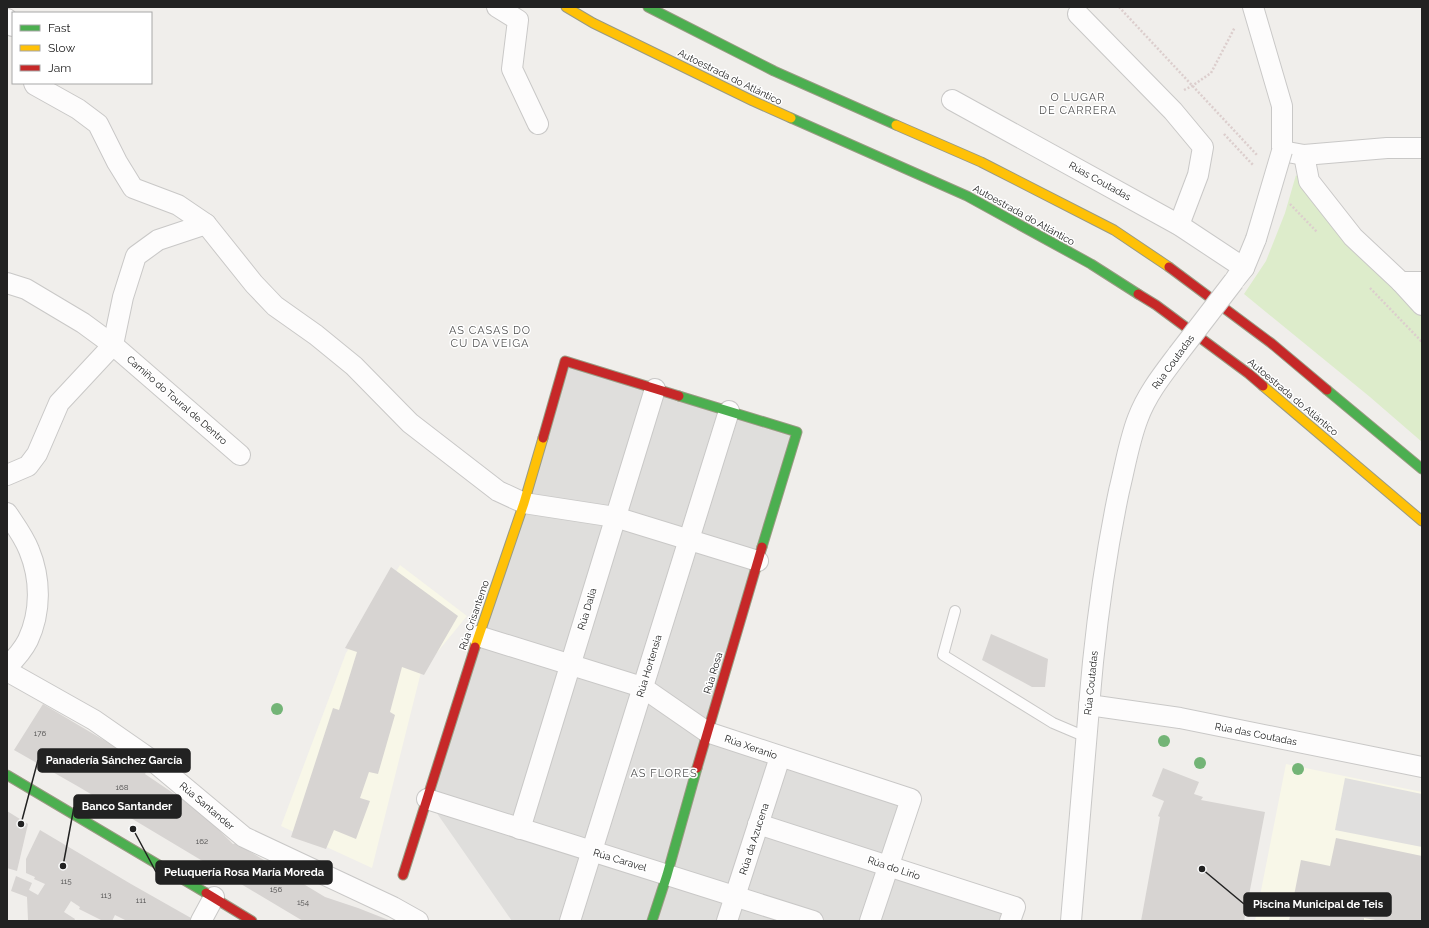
<svg xmlns="http://www.w3.org/2000/svg" width="1429" height="928" viewBox="0 0 1429 928" font-family="Raleway,sans-serif">
<style>
.residential{fill:#dfdedc}
.education{fill:#f8f7e8}
.grass{fill:#ddeccb}
.parking{fill:#e0dfde}
.building{fill:#d7d4d2}
.lines{fill:none;stroke-linecap:round;stroke-linejoin:round}
.lane-casing{stroke:#c9c8c7;stroke-width:12}
.street-casing{stroke:#c9c8c7;stroke-width:22}
.fast-casing{stroke:#999a82;stroke-width:11}
.slow-casing{stroke:#999a82;stroke-width:11}
.jam-casing{stroke:#999a82;stroke-width:11}
.path{stroke:#dccecd;stroke-width:2.5;stroke-dasharray:2 2;stroke-linecap:butt}
.lane{stroke:#fdfcfc;stroke-width:10}
.street{stroke:#fdfcfc;stroke-width:20}
.fast{stroke:#4caf50;stroke-width:9}
.slow{stroke:#ffc107;stroke-width:9}
.jam{stroke:#c62828;stroke-width:9}
.street-bridge-casing{stroke:#c9c8c7;stroke-width:22;stroke-linecap:butt}
.street-bridge{stroke:#fdfcfc;stroke-width:20}
.tree{fill:#73b476}
.labels{text-anchor:middle;dominant-baseline:central;stroke-width:3;stroke-linejoin:round;paint-order:stroke}
.number-label{font-size:8px;fill:#4f4e4e}
.street-label{font-size:10px;fill:#222;stroke:#fff}
.neighbourhood-label{font-size:11px;letter-spacing:1px;fill:#555;stroke:#fff}
.leader{fill:none;stroke:#222;stroke-width:1.5}
.callout-dot{fill:#222;stroke:#fff;stroke-width:1.5}
.callout{fill:#222;stroke:#222;stroke-width:1.5}
.callout-label{font-size:11px;text-anchor:middle;font-weight:bold;fill:#fff}
</style>
<rect width="100%" height="100%" fill="#f0eeeb"/>
<path class="residential" d="M 565,361 L 797,432 L 707,732 L 911,799 L 889,866 L 1015,907 L 1023,921 L 512,921 L 427,799 Z"/>
<g class="education">
<path d="M 400,565 L 467,616 L 421,672 L 372,868 L 281,826 L 346,653 Z"/>
<path d="M 1286,764 L 1422,792 L 1422,921 L 1255,921 Z"/>
</g>
<path class="grass" d="M 1296,175 L 1422,316 L 1422,442 L 1370,397 L 1244,294 L 1266,261 L 1285,213 Z"/>
<path class="parking" d="M 1345,778 L 1422,794 L 1422,847 L 1335,830 Z"/>
<g class="building">
<path d="M 391,567 L 458,616 L 424,675 L 402,667 L 390,712 L 395,715 L 378,774 L 369,772 L 360,798 L 370,801 L 356,839 L 334,830 L 326,849 L 291,837 L 333,708 L 339,710 L 357,652 L 345,648 Z"/>
<path d="M 991,634 L 1048,659 L 1045,687 L 1032,687 L 982,660 Z"/>
<path d="M 43,704 L 149,767 L 145,774 L 201,812 L 233,844 L 236,843 L 325,897 L 358,908 L 391,921 L 303,921 L 79,787 L 14,750 Z"/>
<path d="M 1163,768 L 1199,782 L 1194,794 L 1203,797 L 1201,800 L 1265,812 L 1244,921 L 1141,921 L 1160,817 L 1158,816 L 1164,801 L 1152,796 Z"/>
<path d="M 7,811 L 28,824 L 17,871 L 7,868 Z"/>
<path d="M 40,830 L 131,884 L 191,918 L 190,921 L 127,921 L 115,915 L 112,921 L 103,921 L 79,909 L 80,907 L 71,901 L 64,912 L 75,919 L 74,921 L 30,921 L 28,920 L 27,897 L 11,891 L 16,876 L 32,883 L 29,890 L 38,895 L 45,884 L 34,879 L 35,877 L 26,873 L 26,859 Z"/>
<path d="M 1336,838 L 1422,856 L 1422,921 L 1381,921 L 1364,918 L 1364,921 L 1289,921 L 1301,860 L 1330,866 Z"/>
</g>
<g class="lines">
<g class="lane-casing">
<path id="lane" d="M 955,611 L 943,655 L 1053,723 L 1086,737"/>
</g>
<g class="street-casing">
<g id="street">
<path d="M 497,7 L 518,20 L 512,69 L 538,124"/>
<path d="M 1253,7 L 1282,106 L 1282,151 L 1304,155 L 1387,148 L 1422,148"/>
<path d="M 1078,14 L 1173,111 L 1203,147 L 1198,175 L 1179,225"/>
<path d="M 7,19 L 13,26"/>
<path d="M 34,83 L 35,85 L 78,109 L 98,124 L 117,162 L 133,188 L 178,205 L 206,224 L 254,284 L 275,306 L 316,335 L 354,366 L 410,423 L 498,491 L 524,503 L 615,517 L 758,561"/>
<path d="M 952,100 L 1179,225 L 1244,268"/>
<path d="M 1304,155 L 1309,181 L 1353,237 L 1401,282 L 1422,282"/>
<path d="M 1236,278 L 1244,268 L 1256,239"/>
<path d="M 1401,282 L 1422,305"/>
<path d="M 7,283 L 26,289 L 83,323 L 113,345 L 240,455"/>
<path d="M 7,475 L 28,466 L 37,454 L 59,403 L 113,345 L 123,297 L 136,256 L 158,240 L 206,224"/>
<path d="M 7,513 C 15,525 24,537 29,550 C 41,579 41,612 28,640 C 23,650 15,659 7,667"/>
<path d="M 478,636 L 642,687 L 707,732 L 911,799 L 870,921"/>
<path d="M 7,671 L 94,720 L 153,761 L 244,837 L 393,907 L 418,921"/>
<path d="M 1089,705 L 1180,718 L 1422,767"/>
<path d="M 427,799 L 813,921"/>
<path d="M 758,824 L 1015,907 L 1010,921"/>
<path d="M 520,829 L 655,389"/>
<path d="M 201,921 L 214,897"/>
<path d="M 570,921 L 729,411"/>
<path d="M 727,921 L 780,757"/>
<path d="M 1071,921 C 1078,834 1085,748 1093,662 C 1099,604 1107,548 1119,491 C 1125,467 1129,441 1138,418 C 1147,394 1163,374 1178,354"/>
</g>
</g>
<g class="fast-casing">
<g id="fast">
<path d="M 648,7 L 774,71 L 896,125"/>
<path d="M 791,118 L 967,196 L 1091,264 L 1138,294"/>
<path d="M 1327,390 L 1422,469"/>
<path d="M 679,396 L 797,432 L 762,547"/>
<path d="M 7,775 L 206,893"/>
<path d="M 652,921 L 667,875 L 697,768"/>
</g>
</g>
<g class="slow-casing">
<g id="slow">
<path d="M 566,7 L 593,23 L 753,101 L 791,118"/>
<path d="M 896,125 L 981,162 L 1114,230 L 1169,267"/>
<path d="M 1263,386 L 1422,521"/>
<path d="M 475,647 L 524,503 L 543,438"/>
</g>
</g>
<g class="jam-casing">
<g id="jam">
<path d="M 1169,267 L 1271,343 L 1327,390"/>
<path d="M 1138,294 L 1156,305 L 1249,374 L 1263,386"/>
<path d="M 543,438 L 565,361 L 679,396"/>
<path d="M 697,768 L 762,547"/>
<path d="M 403,875 L 475,647"/>
<path d="M 206,893 L 252,921"/>
</g>
</g>
<g class="path">
<path d="M 1119,7 L 1257,155"/>
<path d="M 1184,90 L 1192,86 L 1211,73 L 1235,27"/>
<path d="M 1224,134 L 1253,165"/>
<path d="M 1290,204 L 1317,232"/>
<path d="M 1370,288 L 1422,342"/>
</g>
<use href="#lane" class="lane"/>
<use href="#street" class="street"/>
<use href="#fast" class="fast"/>
<use href="#slow" class="slow"/>
<use href="#jam" class="jam"/>
<g class="street-bridge-casing">
<g id="street-bridge">
<path d="M 1256,239 L 1282,151"/>
<path d="M 1178,354 L 1234,281"/>
</g>
</g>
<use href="#street-bridge" class="street-bridge"/>
</g>
<g class="tree">
<circle cx="277" cy="709" r="6"/>
<circle cx="1164" cy="741" r="6"/>
<circle cx="1200" cy="763" r="6"/>
<circle cx="1298" cy="769" r="6"/>
</g>
<g class="labels">
<g class="number-label">
<text x="40" y="733">176</text>
<text x="122" y="787">168</text>
<text x="202" y="841">162</text>
<text x="66" y="881">115</text>
<text x="276" y="889">156</text>
<text x="106" y="895">113</text>
<text x="141" y="900">111</text>
<text x="303" y="902">154</text>
</g>
<g class="street-label">
<text transform="translate(730 77) rotate(26)">Autoestrada do Atlántico</text>
<text transform="translate(1100 181) rotate(29)">Rúas Coutadas</text>
<text transform="translate(1024 215) rotate(29)">Autoestrada do Atlántico</text>
<text transform="translate(1173 362) rotate(-54)">Rúa Coutadas</text>
<text transform="translate(1293 397) rotate(40)">Autoestrada do Atlántico</text>
<text transform="translate(177 400) rotate(41)">Camiño do Toural de Dentro</text>
<text transform="translate(587 609) rotate(-73)">Rúa Dalia</text>
<text transform="translate(474 615) rotate(-71)">Rúa Crisantemo</text>
<text transform="translate(649 666) rotate(-73)">Rúa Hortensia</text>
<text transform="translate(713 673) rotate(-73)">Rúa Rosa</text>
<text transform="translate(1091 683) rotate(-84)">Rúa Coutadas</text>
<text transform="translate(1256 734) rotate(11)">Rúa das Coutadas</text>
<text transform="translate(751 747) rotate(19)">Rúa Xeranio</text>
<text transform="translate(207 806) rotate(40)">Rúa Santander</text>
<text transform="translate(754 839) rotate(-72)">Rúa da Azucena</text>
<text transform="translate(620 860) rotate(17)">Rúa Caravel</text>
<text transform="translate(894 868) rotate(18)">Rúa do Lirio</text>
</g>
<g class="neighbourhood-label">
<text x="1078" y="97">O LUGAR<tspan x="1078" dy="13">DE CARRERA</tspan></text>
<text x="490" y="330">AS CASAS DO<tspan x="490" dy="13">CU DA VEIGA</tspan></text>
<text x="664" y="773">AS FLORES</text>
</g>
</g>
<path class="leader" d="M21 824L38 760M63 866L74 807M133 829L156 872M1202 869L1244 904"/>
<g class="callout-dot">
<circle cx="21" cy="824" r="4"/>
<circle cx="63" cy="866" r="4"/>
<circle cx="133" cy="829" r="4"/>
<circle cx="1202" cy="869" r="4"/>
</g>
<g class="callout">
<rect x="38" y="749" width="152" height="23" rx="4"/>
<rect x="74" y="795" width="107" height="23" rx="4"/>
<rect x="156" y="861" width="176" height="23" rx="4"/>
<rect x="1244" y="893" width="147" height="23" rx="4"/>
</g>
<g class="callout-label">
<text x="114" y="764">Panadería Sánchez García</text>
<text x="127" y="810">Banco Santander</text>
<text x="244" y="876">Peluquería Rosa María Moreda</text>
<text x="1318" y="908">Piscina Municipal de Teis</text>
</g>
<rect width="1429" height="928" fill="none" stroke="#222222" stroke-width="16"/>
<rect x="12" y="12" width="140" height="72" fill="#ffffff" stroke="#a7a7a7"/>
<rect x="20" y="25" width="20" height="6" fill="#4caf50" stroke="#a7a7a7"/>
<text x="48" y="32" font-size="12" fill="#222222">Fast</text>
<rect x="20" y="45" width="20" height="6" fill="#ffc107" stroke="#a7a7a7"/>
<text x="48" y="52" font-size="12" fill="#222222">Slow</text>
<rect x="20" y="65" width="20" height="6" fill="#c62828" stroke="#a7a7a7"/>
<text x="48" y="72" font-size="12" fill="#222222">Jam</text>
</svg>
